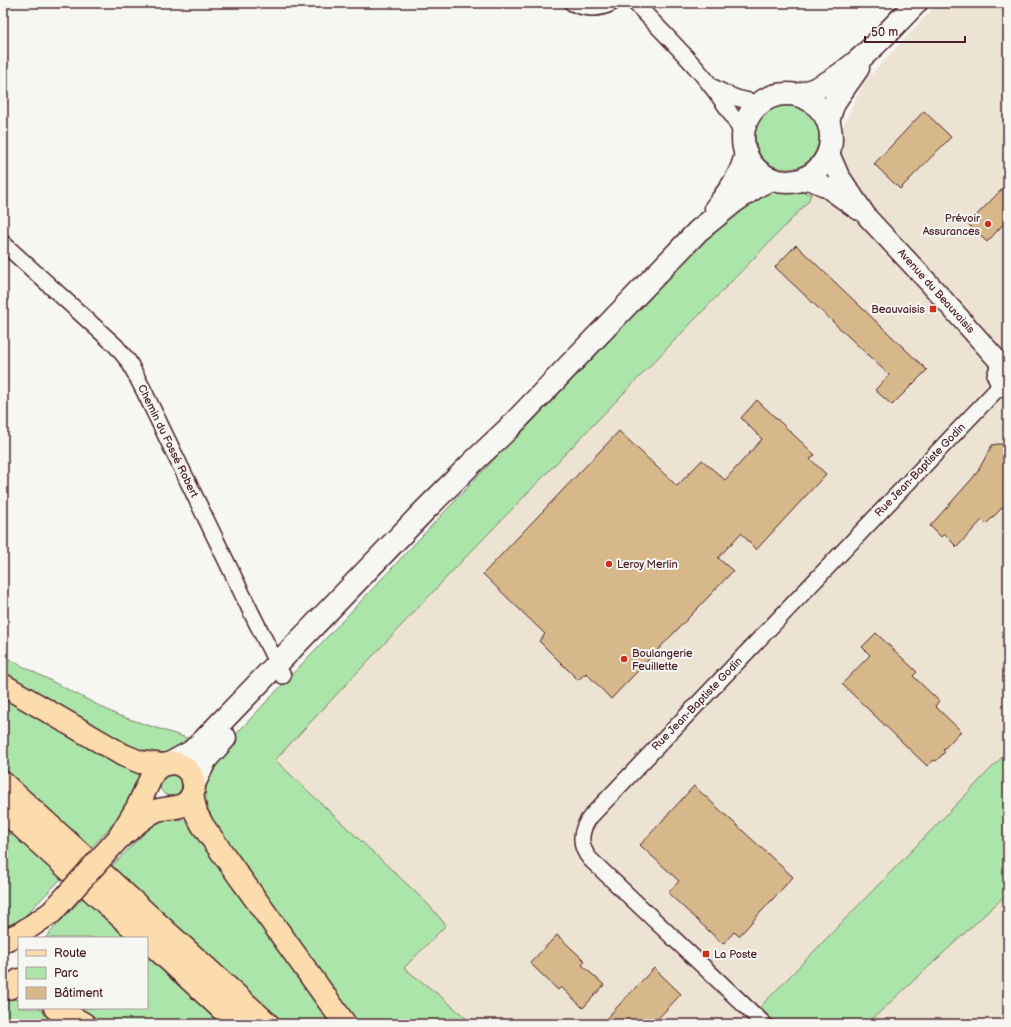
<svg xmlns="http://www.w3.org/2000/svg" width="1011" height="1027" viewBox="0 0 1011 1027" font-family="'Balsamiq Sans',sans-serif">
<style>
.built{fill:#ede3d3}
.green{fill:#ace5a9;stroke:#7b826a}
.building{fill:#d7b88a;stroke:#4a1f2b}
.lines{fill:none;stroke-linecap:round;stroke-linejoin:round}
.minor-casing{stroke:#4a1f2b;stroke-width:18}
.tertiary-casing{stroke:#4a1f2b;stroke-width:22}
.secondary-casing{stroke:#4a1f2b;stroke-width:25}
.primary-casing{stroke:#4a1f2b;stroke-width:25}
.minor{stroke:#f6f6f2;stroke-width:15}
.tertiary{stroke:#f6f6f2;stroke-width:19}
.secondary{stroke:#f6f6f2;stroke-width:22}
.primary{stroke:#fcdcac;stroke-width:22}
.primary-bridge-casing{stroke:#4a1f2b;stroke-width:25;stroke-linecap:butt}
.primary-bridge{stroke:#fcdcac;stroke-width:22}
.poi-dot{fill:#c8321e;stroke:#f6f6f2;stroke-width:1.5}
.labels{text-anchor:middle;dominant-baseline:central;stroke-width:4;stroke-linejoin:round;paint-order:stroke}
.poi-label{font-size:11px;fill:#4a1f2b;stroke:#f6f6f2;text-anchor:start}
.street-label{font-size:11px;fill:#4a1f2b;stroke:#f6f6f2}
</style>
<rect width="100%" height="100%" fill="#f6f6f2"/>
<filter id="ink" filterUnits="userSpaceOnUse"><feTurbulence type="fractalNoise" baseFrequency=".025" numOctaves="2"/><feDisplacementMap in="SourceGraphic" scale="8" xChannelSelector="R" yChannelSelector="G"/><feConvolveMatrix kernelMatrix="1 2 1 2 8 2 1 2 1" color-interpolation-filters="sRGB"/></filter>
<g filter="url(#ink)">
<path class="built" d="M 938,3 L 1008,3 L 1008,1024 L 473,1024 L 439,995 L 358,1024 L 15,1024 L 31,1008 L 147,1008 L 147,938 L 98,938 L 808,202 L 863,83 Z"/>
<g class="green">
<circle cx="787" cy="137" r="32"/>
<path d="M 764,189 L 796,190 L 811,194 L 808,202 L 462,561 L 275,760 L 427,903 L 446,925 L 404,968 L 439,995 L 473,1024 L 353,1024 L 207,825 L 202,803 L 208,764 L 713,226 Z"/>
<path d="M 3,656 L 117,715 L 193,740 L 178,750 L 161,754 L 138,755 L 3,675 Z"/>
<path d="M 3,693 L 142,768 C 142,798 110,827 91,848 L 3,769 Z"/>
<path d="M 1008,751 L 1008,893 L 867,1024 L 777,1024 L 760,1007 Z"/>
<circle cx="171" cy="785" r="11"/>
<path d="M 166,819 L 184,820 L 199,833 L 339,1024 L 281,1024 L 110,868 L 153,824 Z"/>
<path d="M 3,823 L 62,878 L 14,927 L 3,930 Z"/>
<path d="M 85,895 L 132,938 L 45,938 Z"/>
<path d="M 147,952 L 227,1024 L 94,1024 L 64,1008 L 147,1008 Z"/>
<path d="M 4,998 L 19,1000 L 19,1008 L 39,1008 L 70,1024 L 3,1024 Z"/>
</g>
<g class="building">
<path d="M 924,111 L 951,137 L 900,189 L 874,164 Z"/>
<path d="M 1008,183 L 1008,219 L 987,242 L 968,224 Z"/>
<path d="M 796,245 L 927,370 L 892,405 L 875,390 L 889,375 L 775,267 Z"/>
<path d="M 757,400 L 815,455 L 810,459 L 826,474 L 756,550 L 741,533 L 718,558 L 733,571 L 611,699 L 586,673 L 578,680 L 539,641 L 545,634 L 483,574 L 619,431 L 677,486 L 702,460 L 725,480 L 762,439 L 741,418 Z"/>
<path d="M 998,444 L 1008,445 L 1008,483 L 1003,489 L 1008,493 L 1008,502 L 986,524 L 982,520 L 957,547 L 944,534 L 941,537 L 930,526 L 972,479 L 978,471 L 992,445 Z"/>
<path d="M 876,633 L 917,672 L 913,676 L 939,701 L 935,706 L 961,731 L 943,750 L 945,752 L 936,761 L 934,760 L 927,766 L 842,684 L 870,655 L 862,647 Z"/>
<path d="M 694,786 L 793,877 L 739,936 L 734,932 L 723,944 L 668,893 L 679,881 L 640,845 Z"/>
<path d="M 557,935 L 585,961 L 582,965 L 604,985 L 583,1008 L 561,987 L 558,990 L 530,963 Z"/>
<path d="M 654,968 L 681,994 L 653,1024 L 601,1024 Z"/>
</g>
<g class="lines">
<g class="minor-casing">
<g id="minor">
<path d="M 572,3 C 585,9 599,10 612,3"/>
<path d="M 635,3 C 674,44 717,84 743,135"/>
<path d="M 715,88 C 730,97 744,102 761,102"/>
<path d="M 3,243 L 116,346 L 129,362 L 144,391 L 251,612 L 283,676"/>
<path d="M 764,1024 L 590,859 C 578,845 580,829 592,815 L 1001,385"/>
</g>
</g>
<g class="tertiary-casing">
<g id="tertiary">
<path d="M 829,152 L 839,175 L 868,218 L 928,282 L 1002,365"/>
<path d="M 805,178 L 826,187 L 858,210"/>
<path d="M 1008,362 L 1000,367 L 997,376 L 1001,385 L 1008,389"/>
</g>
</g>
<g class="secondary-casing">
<g id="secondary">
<circle cx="787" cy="138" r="44"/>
<path d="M 797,95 C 842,85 884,36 916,3"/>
<path d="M 828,122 L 832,108 L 837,98 L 858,68"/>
<path d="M 716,208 C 729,191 742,175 746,153"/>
<path d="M 171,763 L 191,752 L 204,740 L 425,510 L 473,462 L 509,428 L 698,231 L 735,201 L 759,185 L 772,179"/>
<path d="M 194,784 L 206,759 L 225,738"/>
</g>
</g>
<g class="primary-casing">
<g id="primary">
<path d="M 3,685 L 123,755 L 140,762 L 162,765"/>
<path d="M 173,763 C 191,765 202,788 187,802 C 178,810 165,807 155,811 C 141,818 130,830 118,839 L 137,808 L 154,771 L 162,765 Z"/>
<path d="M 3,783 L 268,1024"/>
<path d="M 192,795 L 196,813 L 203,826 L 345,1024"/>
<path d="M 3,810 L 144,938"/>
<path d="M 147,940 L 238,1024"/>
<path d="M 3,941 L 21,933 L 52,912"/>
<path d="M 3,989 L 11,987 L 19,980"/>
<path d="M 55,1008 L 84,1024"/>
</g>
</g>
<use href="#minor" class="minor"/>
<use href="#tertiary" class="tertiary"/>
<use href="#secondary" class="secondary"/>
<use href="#primary" class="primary"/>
<g class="primary-bridge-casing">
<path id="primary-bridge" d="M 52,912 L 118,839"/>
</g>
<use href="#primary-bridge" class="primary-bridge"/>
</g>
</g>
<g class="poi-dot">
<circle cx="988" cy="224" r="4"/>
<rect x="929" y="305" width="8" height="8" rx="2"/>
<circle cx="609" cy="564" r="4"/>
<circle cx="624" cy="659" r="4"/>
<rect x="702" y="950" width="8" height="8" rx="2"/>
</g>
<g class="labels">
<g class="poi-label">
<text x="980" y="218" text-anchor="end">Prévoir<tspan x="980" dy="13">Assurances</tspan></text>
<text x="925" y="309" text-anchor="end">Beauvaisis</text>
<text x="617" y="564">Leroy Merlin</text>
<text x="632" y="653">Boulangerie<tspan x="632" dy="13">Feuillette</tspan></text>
<text x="714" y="954">La Poste</text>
</g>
<g class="street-label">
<text transform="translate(936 291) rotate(48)">Avenue du Beauvaisis</text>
<text transform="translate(168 441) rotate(64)">Chemin du Fossé Robert</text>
<text transform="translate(920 470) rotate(-46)">Rue Jean-Baptiste Godin</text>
<text transform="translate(697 704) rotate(-46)">Rue Jean-Baptiste Godin</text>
</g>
</g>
<rect width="1011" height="1027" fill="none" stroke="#f6f6f2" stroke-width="16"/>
<rect x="8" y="8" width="995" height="1011" fill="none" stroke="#4a1f2b" stroke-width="1.5" filter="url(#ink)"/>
<rect x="18" y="937" width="130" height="72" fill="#f6f6f2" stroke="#b1a0a2"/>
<rect x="26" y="950" width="20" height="6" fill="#fcdcac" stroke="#b1a0a2"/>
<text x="54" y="957" font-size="12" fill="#4a1f2b">Route</text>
<rect x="26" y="967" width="20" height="12" fill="#ace5a9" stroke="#b1a0a2"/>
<text x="54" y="977" font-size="12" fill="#4a1f2b">Parc</text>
<rect x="26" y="987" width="20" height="12" fill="#d7b88a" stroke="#b1a0a2"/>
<text x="54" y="997" font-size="12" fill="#4a1f2b">Bâtiment</text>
<path d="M865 36v6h100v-6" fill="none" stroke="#4a1f2b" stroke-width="2"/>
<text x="871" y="36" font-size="12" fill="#4a1f2b" stroke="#f6f6f2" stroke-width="3" paint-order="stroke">50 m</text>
</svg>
